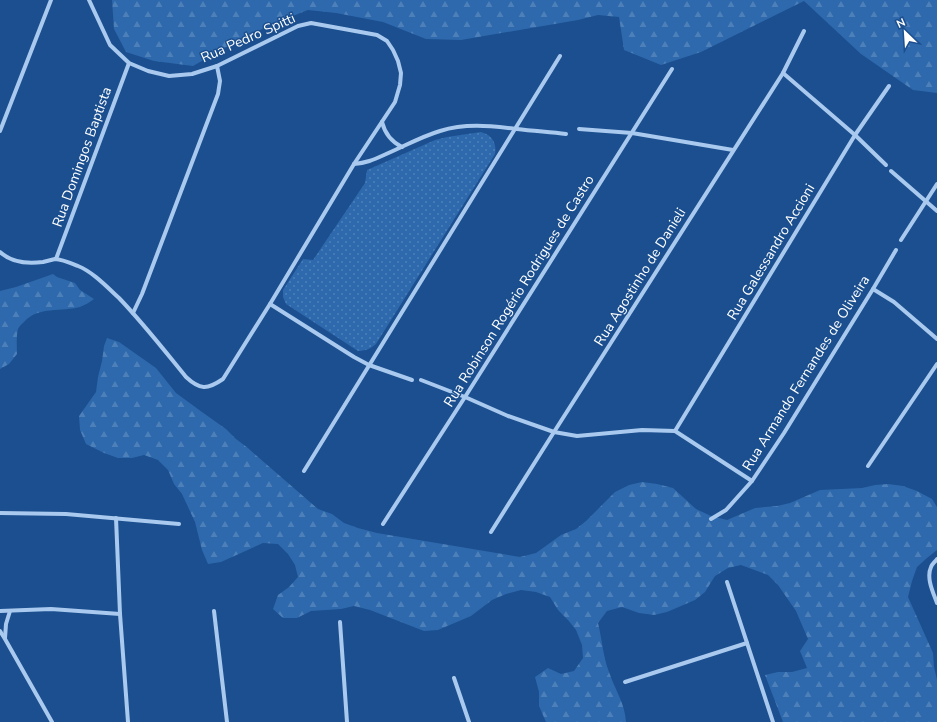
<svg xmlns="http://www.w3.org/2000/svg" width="937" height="722" viewBox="0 0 937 722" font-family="'Nunito Sans',sans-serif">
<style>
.forest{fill:url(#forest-firs)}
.park{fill:url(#park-dots)}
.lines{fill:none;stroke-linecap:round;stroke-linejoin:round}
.minor{stroke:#a9c9ee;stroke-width:4}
.labels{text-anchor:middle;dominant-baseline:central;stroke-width:3;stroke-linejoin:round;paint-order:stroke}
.street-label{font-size:14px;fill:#fff;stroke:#1b4f8f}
</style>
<defs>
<pattern id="forest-firs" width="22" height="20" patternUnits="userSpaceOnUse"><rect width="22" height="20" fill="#2e69ad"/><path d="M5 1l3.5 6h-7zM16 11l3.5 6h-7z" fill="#4d80b9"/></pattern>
<pattern id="park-dots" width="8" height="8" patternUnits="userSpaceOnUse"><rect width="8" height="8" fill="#2e69ad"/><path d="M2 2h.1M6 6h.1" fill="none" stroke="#4d80b9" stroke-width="1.8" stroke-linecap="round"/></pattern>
</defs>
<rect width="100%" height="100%" fill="#1b4f8f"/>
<g class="forest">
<path d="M 112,0 L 937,0 L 937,93 L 913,90 L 861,54 L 804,1 L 701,52 L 661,65 L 624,50 L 619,17 L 598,15 L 578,20 L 461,40 L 426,39 L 383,22 L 336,13 L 308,10 L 270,25 L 230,45 L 193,66 L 154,61 L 126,52 L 114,29 Z"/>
<path d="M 53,274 L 57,277 L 75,283 L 80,290 L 94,299 C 90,302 85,305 80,307 C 62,312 38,306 24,322 C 22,324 19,326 18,329 C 16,337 17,346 17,354 L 9,364 L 0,369 L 0,291 L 16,287 Z"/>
<path d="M 107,338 L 119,342 L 156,368 L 176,393 L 202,412 L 226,429 L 236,439 L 248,448 L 250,450 L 318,509 L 332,514 L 344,523 L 358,528 L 377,533 L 520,557 L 536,553 L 561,535 L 576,529 L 586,521 L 615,492 L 629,485 L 642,482 L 657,484 L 673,488 L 696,509 L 711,516 L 727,520 L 755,508 L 777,506 L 790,503 L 820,490 L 862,488 L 875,485 L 888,484 L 903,486 L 917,491 L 932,499 L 937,507 L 937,550 L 927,558 L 917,567 L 912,581 L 908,597 L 933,653 L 934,667 L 937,680 L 937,722 L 783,722 L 765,675 L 778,672 L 792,672 L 807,668 L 800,651 L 808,639 L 796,611 L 778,585 L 768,575 L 741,565 L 728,568 L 715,576 L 705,592 L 695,600 L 667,612 L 654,615 L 639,613 L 622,607 L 607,611 L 598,623 C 602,639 603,657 609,672 C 615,690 625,703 626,722 L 546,722 L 539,706 L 539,692 L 535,677 L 548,668 L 561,674 L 574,671 L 583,658 L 582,645 L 576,630 L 568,620 L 558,610 L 550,597 L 536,592 L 521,590 L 506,594 L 492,600 L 471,616 L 438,630 L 424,631 L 370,610 L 354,606 L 341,609 L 311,611 L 297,618 L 283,618 L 273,609 L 278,595 L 289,587 L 298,577 L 295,565 L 288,554 L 278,544 L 263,543 L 221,562 L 208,564 L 202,550 L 195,522 L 182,494 L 174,484 L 168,470 L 158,460 L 144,455 L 132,458 L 118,458 L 104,453 L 86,444 L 80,430 L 79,416 L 96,392 L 98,377 L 102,361 L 104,346 Z"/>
</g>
<path class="park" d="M 481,132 C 492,135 497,143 495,154 L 376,344 C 370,349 365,351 358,351 L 286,304 L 283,297 L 283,290 L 303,259 L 313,260 L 365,183 L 367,170 L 435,140 L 447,137 Z"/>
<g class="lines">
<g class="minor">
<path d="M 783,73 L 855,135 L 886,165"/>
<path d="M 382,122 C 385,134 392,142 402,147"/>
<path d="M 579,129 L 632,133 L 733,150"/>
<path d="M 0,131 L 51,0"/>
<path d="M 354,164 C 366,163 373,160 384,155 C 403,147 420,137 440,131 C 466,123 490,126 517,129 C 533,131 549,132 566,134"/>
<path d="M 891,171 L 937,211"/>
<path d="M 901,240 L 937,184"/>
<path d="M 0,252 C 12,263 28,264 43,262 C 47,261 51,260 55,259 C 61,259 73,264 78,266 C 93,272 107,287 119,298 C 143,323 164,350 186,377 C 200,390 207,390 223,379 L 270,304 L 354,164 L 395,102 L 400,85 L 401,73 L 398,61 L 393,50 L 387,41 L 377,35 L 311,23 L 298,26 L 217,66 L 192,74 L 169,76 L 148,71 L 129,63 L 110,45 L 89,0"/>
<path d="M 56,259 L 129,63"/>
<path d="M 873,289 L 894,302 L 937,339"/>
<path d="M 270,304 L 354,357 L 369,365 L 412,380"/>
<path d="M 133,313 L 142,294 L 218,94 L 220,81 L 217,66"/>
<path d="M 421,380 L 465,397 L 508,416 L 554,432 L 577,436 L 642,430 L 675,431 L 752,481"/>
<path d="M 675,431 L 855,135 L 889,86"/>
<path d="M 868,466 L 937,364"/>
<path d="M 304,471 L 560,56"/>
<path d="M 0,513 L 66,514 L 179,524"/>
<path d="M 116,518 L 120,614 L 128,722"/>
<path d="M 711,519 L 726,510 L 752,481 L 784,433 L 873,289 L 896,250"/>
<path d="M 383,524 L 465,397 L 672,69"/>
<path d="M 491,532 L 554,432 L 783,73 L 804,31"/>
<path d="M 937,559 C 935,562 932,564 931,567 C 926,578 933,592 937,603"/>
<path d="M 727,582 L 773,722"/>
<path d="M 0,611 L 51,609 L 120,614"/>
<path d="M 214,611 L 227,722"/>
<path d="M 340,622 L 347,722"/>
<path d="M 0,631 L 5,639 L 52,722"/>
<path d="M 5,638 L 6,624 L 10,611"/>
<path d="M 454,678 L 469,722"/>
<path d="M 625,682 L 747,643"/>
</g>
</g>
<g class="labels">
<g class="street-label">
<text transform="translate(248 38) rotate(-24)">Rua Pedro Spitti</text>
<text transform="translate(82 157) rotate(-70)">Rua Domingos Baptista</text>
<text transform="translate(771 252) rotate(-59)">Rua Galessandro Accioni</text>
<text transform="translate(640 277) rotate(-58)">Rua Agostinho de Danieli</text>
<text transform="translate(519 291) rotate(-58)">Rua Robinson Rogério Rodrigues de Castro</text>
<text transform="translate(806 373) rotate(-58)">Rua Armando Fernandes de Oliveira</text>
</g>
</g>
<g transform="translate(905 32) rotate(335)" stroke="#1b4f8f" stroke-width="3" paint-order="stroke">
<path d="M0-3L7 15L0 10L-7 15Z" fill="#ffffff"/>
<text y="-6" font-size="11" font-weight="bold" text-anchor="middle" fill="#ffffff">N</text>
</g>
</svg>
